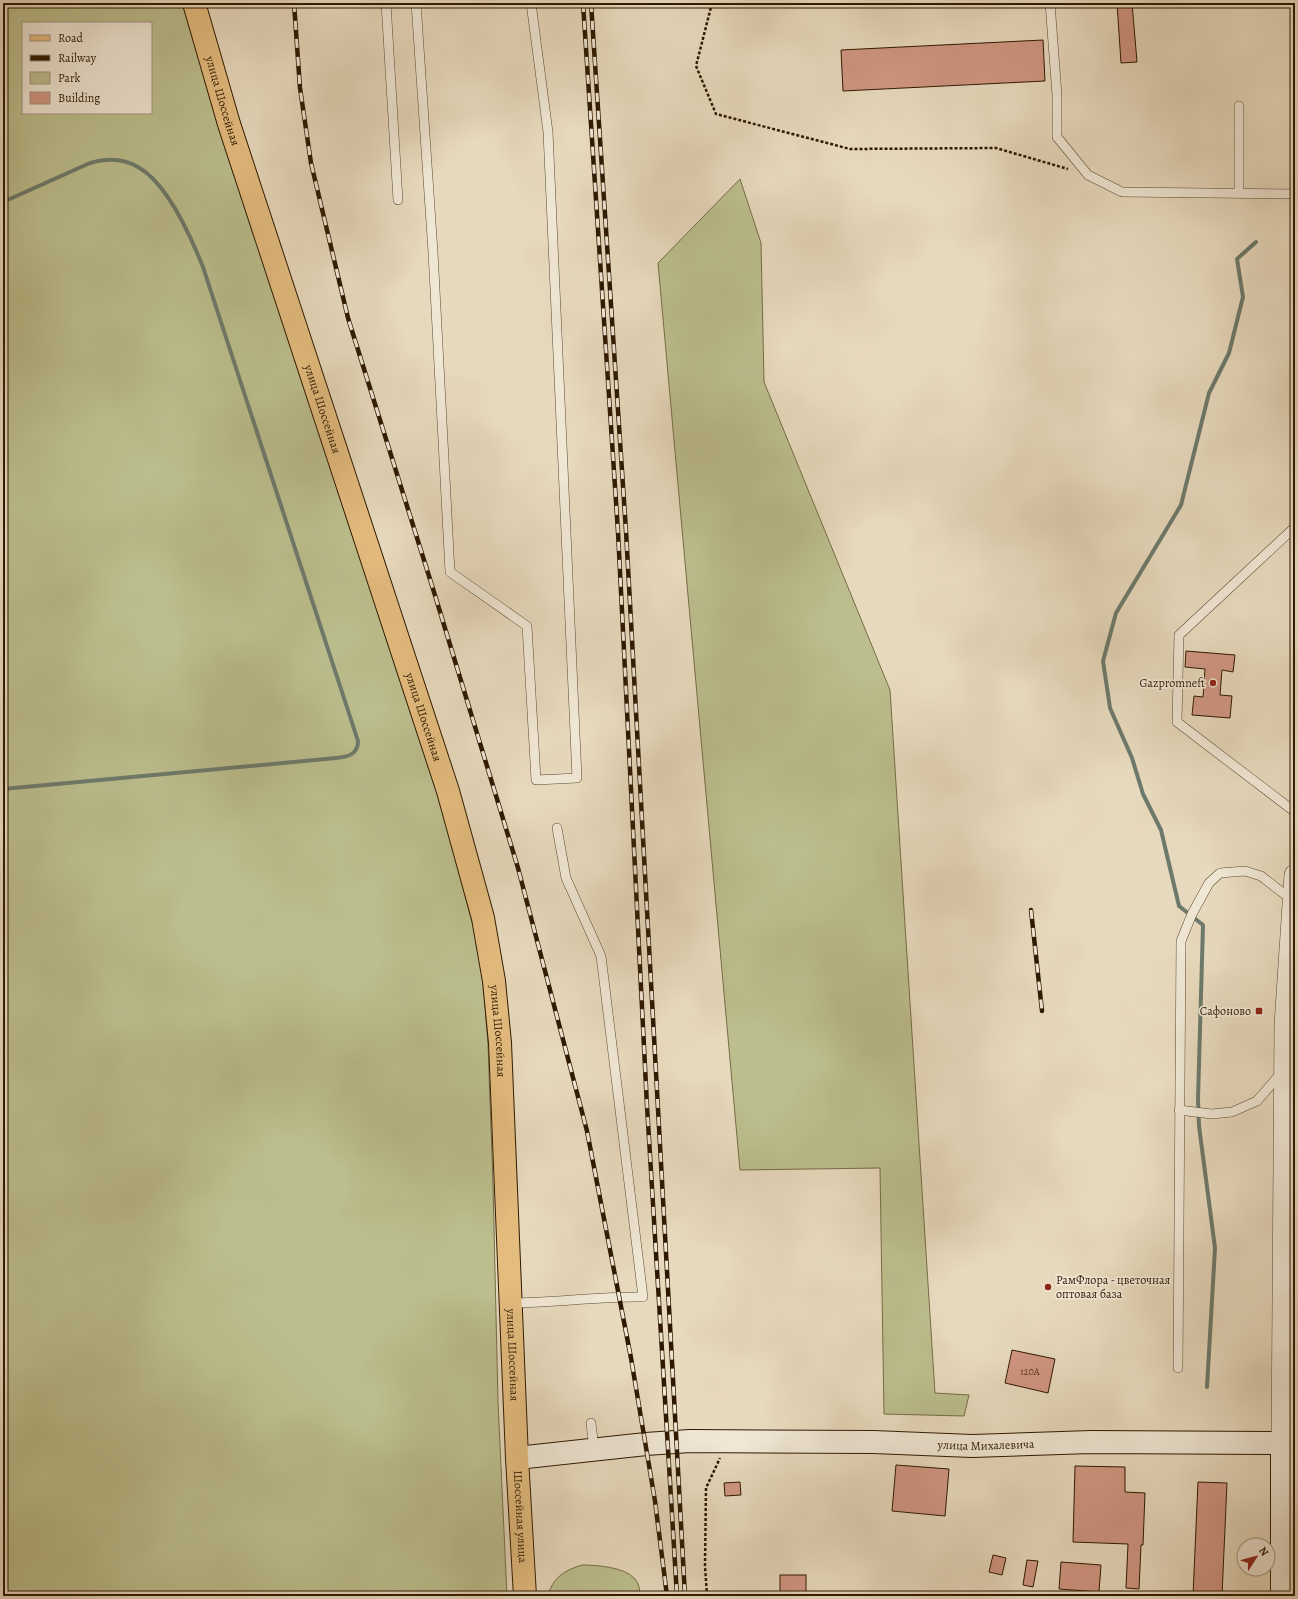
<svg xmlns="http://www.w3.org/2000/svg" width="1298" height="1599" viewBox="0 0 1298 1599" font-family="Alegreya,serif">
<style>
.green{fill:#bcbe8d;stroke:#756c46;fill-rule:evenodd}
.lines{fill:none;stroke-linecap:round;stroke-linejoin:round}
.stream{stroke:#6d7a6b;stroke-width:4}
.building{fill:#d09682;stroke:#2e1900}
.service-casing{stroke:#5c492f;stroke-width:10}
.tertiary-casing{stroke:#5c492f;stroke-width:22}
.secondary-casing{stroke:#2e1900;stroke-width:24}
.primary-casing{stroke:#2e1900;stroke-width:24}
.path{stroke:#2e1900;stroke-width:2.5;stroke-dasharray:3 2;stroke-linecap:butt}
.service{stroke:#efe6d4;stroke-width:9}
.tertiary{stroke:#efe6d4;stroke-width:21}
.secondary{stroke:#efe6d4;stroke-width:22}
.primary{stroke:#e4bc7e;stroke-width:22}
.rail-casing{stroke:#2e1900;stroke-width:4.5}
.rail{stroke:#efe6d4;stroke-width:3;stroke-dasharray:9;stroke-linecap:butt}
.poi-dot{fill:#8f2418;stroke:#efe6d4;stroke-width:1.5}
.labels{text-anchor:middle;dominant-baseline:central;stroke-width:3.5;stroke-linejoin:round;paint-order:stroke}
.number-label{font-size:10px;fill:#563820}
.street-label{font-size:12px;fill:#2e1900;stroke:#efe6d4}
.poi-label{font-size:12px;fill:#2e1900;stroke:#efe6d4;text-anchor:end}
</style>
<rect width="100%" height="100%" fill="#e7d9bd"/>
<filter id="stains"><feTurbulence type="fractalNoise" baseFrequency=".005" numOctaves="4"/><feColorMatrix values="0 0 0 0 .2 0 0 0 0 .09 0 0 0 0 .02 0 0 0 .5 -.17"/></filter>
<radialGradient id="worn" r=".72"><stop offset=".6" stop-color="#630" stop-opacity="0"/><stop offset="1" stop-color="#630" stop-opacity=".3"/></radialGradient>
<g class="green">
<path d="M 3,3 L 182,3 L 233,168 L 440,800 L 475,933 L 483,980 L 488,1045 L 493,1184 L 498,1402 L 507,1596 L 3,1596 ZM 23,23 L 151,23 L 151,113 L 23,113 Z"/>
<path d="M 740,179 L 761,243 L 764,382 L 890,690 L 935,1393 L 969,1395 L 964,1416 L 884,1414 L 880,1168 L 740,1170 L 658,263 Z"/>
<path d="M 582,1565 C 596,1565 624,1567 634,1578 C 639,1583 640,1590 640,1596 L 548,1596 C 552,1578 565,1570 582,1565 Z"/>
</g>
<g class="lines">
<g class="stream">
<path d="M 3,202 L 90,163 C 107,158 123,158 138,167 C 167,183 191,237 203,267 L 358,741 C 358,755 347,757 336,758 L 3,789"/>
<path d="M 1207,1387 L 1215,1248 L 1199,1126 L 1198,1099 L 1203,925 L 1179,906 L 1161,830 L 1143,794 L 1132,758 L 1110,708 L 1103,661 L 1116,613 L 1181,505 L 1209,393 L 1229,353 L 1243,297 L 1237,259 L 1256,242"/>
</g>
</g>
<g class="building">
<path d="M 1117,3 L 1132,3 L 1137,62 L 1121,63 Z"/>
<path d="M 1043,40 L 1045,81 L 843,91 L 841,50 Z"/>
<path d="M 1186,651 L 1235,655 L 1233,672 L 1222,670 L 1220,695 L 1232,696 L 1230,718 L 1192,715 L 1194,696 L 1203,697 L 1205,669 L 1185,667 Z"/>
<path d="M 1012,1350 L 1055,1359 L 1048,1393 L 1005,1383 Z"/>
<path d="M 896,1465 L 949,1469 L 945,1516 L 892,1511 Z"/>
<path d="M 1075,1466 L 1125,1467 L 1125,1492 L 1145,1493 L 1143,1545 L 1141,1545 L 1139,1589 L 1126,1588 L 1128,1544 L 1073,1542 Z"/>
<path d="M 740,1482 L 741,1495 L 725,1496 L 724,1483 Z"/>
<path d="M 1198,1482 L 1227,1483 L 1222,1596 L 1193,1596 Z"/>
<path d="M 993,1555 L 1006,1558 L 1002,1575 L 989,1572 Z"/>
<path d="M 1027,1560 L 1038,1561 L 1033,1587 L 1023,1585 Z"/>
<path d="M 1061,1562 L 1101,1565 L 1099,1592 L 1059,1589 Z"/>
<rect x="780" y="1575" width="26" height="21"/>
</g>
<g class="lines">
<g class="service-casing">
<g id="service">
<path d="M 386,3 L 398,200"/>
<path d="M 416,3 L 433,252 L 450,572 L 527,626 L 536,780 L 577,778 L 548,132 L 531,3"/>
<path d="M 1050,3 L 1057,95 L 1057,137 L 1088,175 L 1122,192 L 1295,194"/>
<path d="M 1239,193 L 1239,106"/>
<path d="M 1295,527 L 1179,635 L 1177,722 L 1295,812"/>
<path d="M 1179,1110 L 1212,1114 L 1232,1112 L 1257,1101 L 1282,1072"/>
<path d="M 511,1303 C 555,1303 598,1296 643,1297 L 601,956 L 566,878 L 557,828"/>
<path d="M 1178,1368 L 1181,941 L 1192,914 L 1209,883 L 1220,873 L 1245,871 L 1261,876 L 1292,900"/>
<path d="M 591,1423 L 594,1449"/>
</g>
</g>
<g class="tertiary-casing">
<path id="tertiary" d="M 1282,1443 L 1285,1025 L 1295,875"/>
</g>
<g class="secondary-casing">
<g id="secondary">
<path id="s1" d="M 517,1458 L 646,1444 L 690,1441 L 873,1442 L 972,1446 L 1091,1442 L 1282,1443 L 1282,1596"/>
</g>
</g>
<g class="primary-casing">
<g id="primary">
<path id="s2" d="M 194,3 L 229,124 L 448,791 L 483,918 L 494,981 L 500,1043 L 517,1458 L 525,1596"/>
</g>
</g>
<g class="path">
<path d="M 712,3 L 696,66 L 716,114 L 850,149 L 996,148 L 1068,169"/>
<path d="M 707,1596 L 705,1566 L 706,1488 L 720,1458"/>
</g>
<use href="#service" class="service"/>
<use href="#tertiary" class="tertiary"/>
<use href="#secondary" class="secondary"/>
<use href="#primary" class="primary"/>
<g class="rail-casing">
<g id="rail">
<path d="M 294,3 L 300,88 L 311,163 L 348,318 L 434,592 L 518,868 L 587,1131 L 631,1358 L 655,1501 L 667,1596"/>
<path d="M 583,3 L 618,532 L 647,1106 L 677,1596"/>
<path d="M 591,3 L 626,531 L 685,1596"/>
<path d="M 1031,910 L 1042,1011"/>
</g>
</g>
<use href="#rail" class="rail"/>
</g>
<g class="poi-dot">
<circle cx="1213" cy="683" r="4"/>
<rect x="1255" y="1007" width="8" height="8" rx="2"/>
<circle cx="1048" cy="1287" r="4"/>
</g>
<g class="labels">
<g class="number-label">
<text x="1030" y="1371">120А</text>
</g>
<g class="street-label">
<text stroke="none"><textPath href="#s2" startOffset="102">улица Шоссейная</textPath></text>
<text stroke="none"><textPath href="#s2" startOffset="426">улица Шоссейная</textPath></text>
<text stroke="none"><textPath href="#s2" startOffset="750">улица Шоссейная</textPath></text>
<text stroke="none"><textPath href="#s2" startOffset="1074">улица Шоссейная</textPath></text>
<text stroke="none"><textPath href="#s2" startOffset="1398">улица Шоссейная</textPath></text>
<text stroke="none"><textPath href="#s1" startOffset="470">улица Михалевича</textPath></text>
<text stroke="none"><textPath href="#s2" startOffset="1560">Шоссейная улица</textPath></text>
</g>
<g class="poi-label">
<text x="1205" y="683">Gazpromneft</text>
<text x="1251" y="1011">Сафоново</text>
<text x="1056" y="1280" text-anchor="start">РамФлора - цветочная<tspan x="1056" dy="14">оптовая база</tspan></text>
</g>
</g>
<rect width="1298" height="1599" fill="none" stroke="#e7d9bd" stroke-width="16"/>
<rect x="4" y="4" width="1290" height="1591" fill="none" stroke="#2e1900" stroke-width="2"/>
<rect x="8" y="8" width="1282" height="1583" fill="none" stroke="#2e1900"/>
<rect x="22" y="22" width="130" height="92" fill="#efe6d4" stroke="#a2947f"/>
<rect x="30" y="35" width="20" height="6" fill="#e4bc7e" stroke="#a2947f"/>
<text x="58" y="42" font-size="12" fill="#2e1900">Road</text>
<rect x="30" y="55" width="20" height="6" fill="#2e1900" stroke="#a2947f"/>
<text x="58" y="62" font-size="12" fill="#2e1900">Railway</text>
<rect x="30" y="72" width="20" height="12" fill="#bcbe8d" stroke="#a2947f"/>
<text x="58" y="82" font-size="12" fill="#2e1900">Park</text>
<rect x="30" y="92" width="20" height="12" fill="#d09682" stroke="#a2947f"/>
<text x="58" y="102" font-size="12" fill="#2e1900">Building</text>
<g transform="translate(1256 1557) rotate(54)"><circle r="19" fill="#efe6d4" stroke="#a2947f"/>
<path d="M0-3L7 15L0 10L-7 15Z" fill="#8f2418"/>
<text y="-6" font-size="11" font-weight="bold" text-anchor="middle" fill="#2e1900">N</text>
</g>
<rect width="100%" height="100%" filter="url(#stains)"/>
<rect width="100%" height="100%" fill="url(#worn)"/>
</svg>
